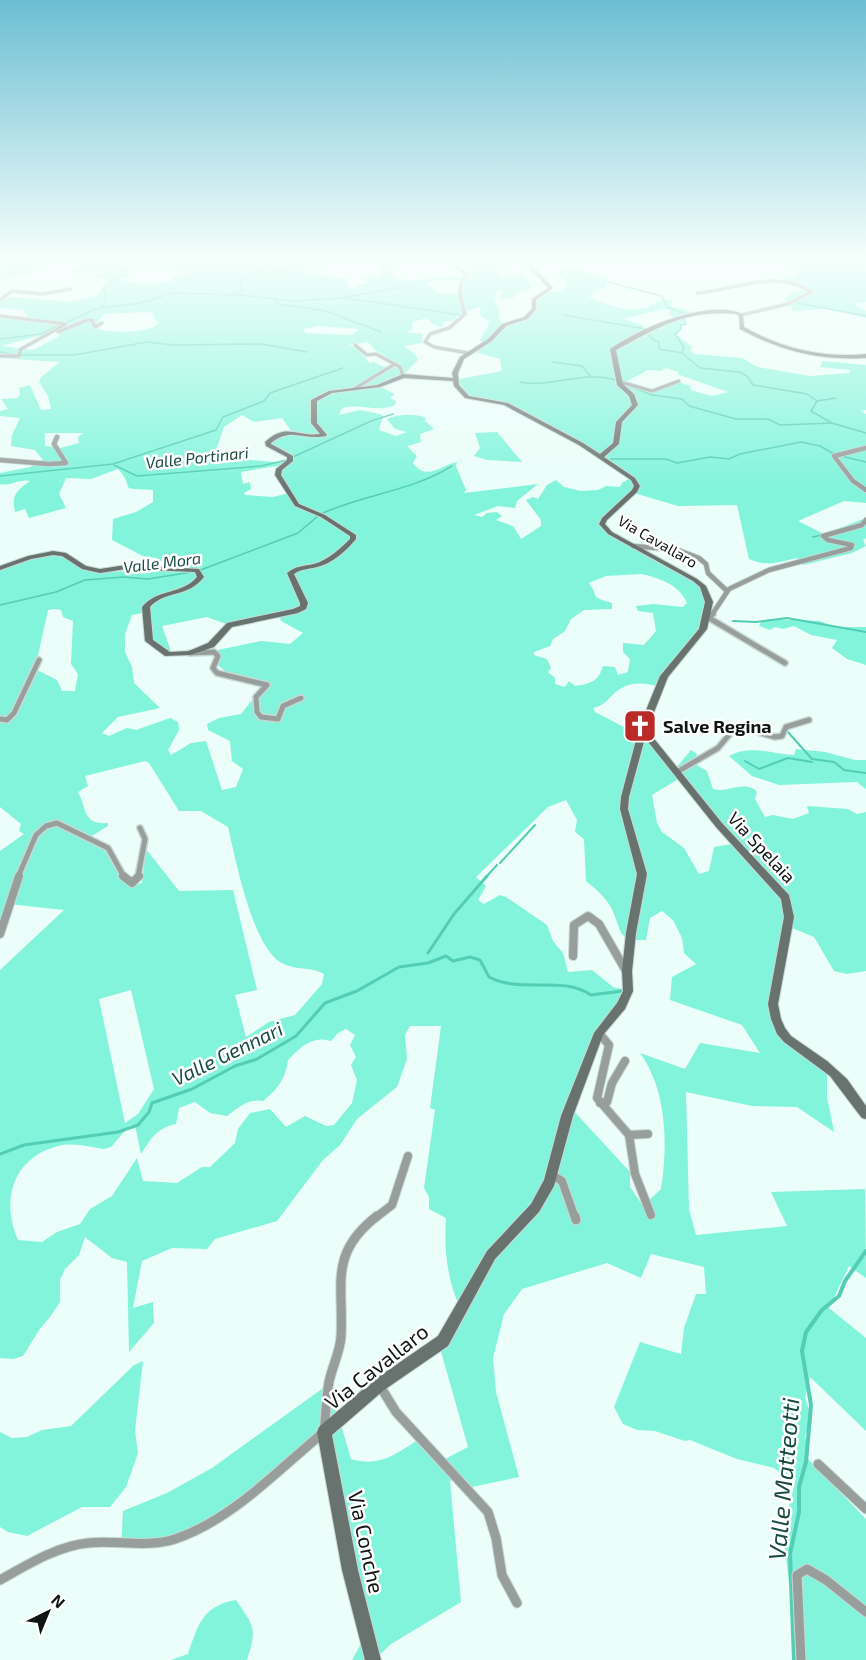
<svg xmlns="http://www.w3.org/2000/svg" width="866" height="1660" viewBox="0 0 866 1660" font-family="'Exo 2',sans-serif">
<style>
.green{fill:#81f4db;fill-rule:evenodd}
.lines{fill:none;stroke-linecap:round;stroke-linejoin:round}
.stream-far3{stroke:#53cdb4;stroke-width:1.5}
.stream-far2{stroke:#53cdb4;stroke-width:2}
.stream-far1{stroke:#53cdb4;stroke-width:3}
.stream{stroke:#53cdb4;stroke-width:4}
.street-far4-casing{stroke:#c8d9d4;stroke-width:4.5}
.street-far3-casing{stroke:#c8d9d4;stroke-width:6}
.street-far2-casing{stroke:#c8d9d4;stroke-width:8}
.street-far1-casing{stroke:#c8d9d4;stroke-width:10}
.street-casing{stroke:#c8d9d4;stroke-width:11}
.secondary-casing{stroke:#c8d9d4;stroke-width:2}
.street-far4{stroke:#979e9c;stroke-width:3}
.street-far3{stroke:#979e9c;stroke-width:4.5}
.street-far2{stroke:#979e9c;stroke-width:5}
.street-far1{stroke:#979e9c;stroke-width:8}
.street{stroke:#979e9c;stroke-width:9}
.secondary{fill:#687370;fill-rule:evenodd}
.labels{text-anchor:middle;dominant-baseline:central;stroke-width:5;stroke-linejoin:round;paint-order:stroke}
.far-street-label{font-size:15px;fill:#0f1513;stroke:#fff}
.far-water-label{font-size:16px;font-style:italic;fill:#164b40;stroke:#fff}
.poi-label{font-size:18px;font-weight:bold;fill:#0f1513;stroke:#fff;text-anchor:start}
.street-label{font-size:18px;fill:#0f1513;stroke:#fff}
.water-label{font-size:20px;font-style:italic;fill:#164b40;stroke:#fff}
.near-street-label{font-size:21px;fill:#0f1513;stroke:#fff}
.near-water-label{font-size:24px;font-style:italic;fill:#164b40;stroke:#fff}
</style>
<rect width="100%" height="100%" fill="#ebfef9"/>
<g class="green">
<path d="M 1,259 L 53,259 L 47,268 L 6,280 L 0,278 Z"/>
<path d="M 79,259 L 344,259 C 333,266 315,265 303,273 L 348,279 L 347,284 L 351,288 L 358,287 L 357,285 L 369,283 L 359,277 L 368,277 L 370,272 L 375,277 L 382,277 L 381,271 L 376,269 L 384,261 L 355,259 L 400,259 L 394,266 L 393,274 L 396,278 C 418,284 438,275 461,277 L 471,270 L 461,259 L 497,259 L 493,263 L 515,268 L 499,271 L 502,276 L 524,273 L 532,286 L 529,290 L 515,293 L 514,298 L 500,299 L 500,296 L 504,291 L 497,291 L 494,299 L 500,312 L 498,318 L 505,325 L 521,320 L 534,310 L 536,300 L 547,291 L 560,292 L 568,285 L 559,275 L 562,264 L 607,279 L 606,288 L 595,290 L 589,297 C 611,307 626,312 650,307 L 648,306 L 663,300 L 672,300 L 671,307 L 688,310 L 691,314 L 682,315 L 685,319 L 677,335 L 692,347 L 690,351 L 695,354 L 742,358 L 757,367 L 810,376 L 850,373 L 850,370 L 820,367 L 823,361 L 866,365 L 866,410 L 861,411 L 866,414 L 866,503 L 844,501 L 798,521 L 824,534 L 866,518 L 866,538 L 863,540 L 866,546 L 852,553 L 803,565 L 797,558 C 780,562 766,567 749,559 L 737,505 L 678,506 L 634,493 L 602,523 C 618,543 642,549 663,560 C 681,569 694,581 707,596 L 702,632 L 673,666 L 662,688 C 649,683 632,681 620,689 C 609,696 607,705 593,708 L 595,712 L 641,736 L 643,733 L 676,768 L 691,750 L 697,754 L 695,764 L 707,771 L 713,789 C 729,793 738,782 754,789 L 757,792 L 755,799 L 765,817 L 773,815 L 793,819 L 809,813 L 807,806 L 848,809 L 857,814 L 866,812 L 866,971 L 847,974 L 834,971 L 814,937 L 785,925 L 775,1010 L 781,1030 L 827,1069 L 827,1097 L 834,1132 L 797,1107 L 752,1106 L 686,1092 L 689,1209 L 696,1235 L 787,1226 L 771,1192 L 865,1189 L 866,1278 L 849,1266 L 829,1308 L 866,1338 L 866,1431 L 810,1377 L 805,1397 L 812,1421 L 805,1436 L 809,1450 L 807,1458 L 866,1519 L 866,1660 L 798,1660 L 783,1532 L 796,1478 L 784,1476 L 774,1468 L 737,1459 L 690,1440 L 685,1441 L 655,1431 L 637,1430 L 623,1424 L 614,1407 L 640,1342 L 681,1354 L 684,1328 L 696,1294 L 706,1294 L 704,1267 L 651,1254 L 641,1278 L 607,1263 L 522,1289 L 504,1314 L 493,1358 L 496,1392 L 519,1477 L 472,1487 L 459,1477 L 450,1481 L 461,1602 L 391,1644 L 374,1660 L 352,1660 L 367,1633 L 327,1433 L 213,1521 L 168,1546 L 121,1547 L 123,1511 L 167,1493 L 212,1468 L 326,1386 L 339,1418 L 351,1459 C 377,1467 394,1456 416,1441 L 443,1460 L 468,1447 L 440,1348 L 460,1308 C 447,1279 444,1250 446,1218 L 429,1209 L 429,1197 L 424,1188 L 435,1110 L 430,1108 L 441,1026 L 410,1026 L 405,1035 L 407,1059 L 397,1087 L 357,1119 L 340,1145 L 323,1160 L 277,1221 L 215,1239 L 207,1249 L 172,1248 L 142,1261 L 133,1308 L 153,1302 L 154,1323 L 129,1352 L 127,1262 L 112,1258 L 85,1237 L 79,1255 L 65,1269 L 60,1280 L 60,1302 L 50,1317 L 39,1330 L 23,1356 L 13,1359 L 0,1358 L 0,970 L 64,910 L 8,904 L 0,924 L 0,851 L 24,834 L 19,831 L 21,824 L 0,807 L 0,570 L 22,561 L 53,554 L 65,556 L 84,570 L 98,572 L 175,570 L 156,558 L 143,556 L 112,540 L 113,519 L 136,512 L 153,502 L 153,490 C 114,488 138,491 118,469 L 91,479 L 66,478 L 59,494 L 66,508 L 29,518 L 25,509 L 15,512 C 11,495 17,490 30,481 C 19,478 10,487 0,484 L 0,473 L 30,467 L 43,460 L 35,450 L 11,446 L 12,435 L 20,418 L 0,416 L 0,411 L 8,409 L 1,399 L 17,398 L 20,395 L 19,388 L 30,385 L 41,410 L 51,409 L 48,396 L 39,382 L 41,377 L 60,362 L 0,358 L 0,317 L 29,319 L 23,310 L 0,308 L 0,301 L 9,297 L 70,302 L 96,296 L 108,280 L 94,277 L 106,272 L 70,273 ZM 134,270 L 181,272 L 189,275 L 169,276 L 173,279 L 172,281 L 146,285 L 115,279 L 129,277 L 129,272 ZM 435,280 L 463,280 L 462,294 L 438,293 L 426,283 ZM 481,306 L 479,314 L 490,322 L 480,340 L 484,344 L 472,351 L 500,359 L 502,371 L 454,380 L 468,397 L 510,406 L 592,451 L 632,477 L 622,483 L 620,487 L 606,486 L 598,490 L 581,491 L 564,487 L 556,480 L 547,485 L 538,499 L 533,497 L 526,500 L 541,520 L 541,526 L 521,539 L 513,526 L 496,520 L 502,516 L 497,512 L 487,513 L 482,517 L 474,515 L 498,506 L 515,508 L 517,501 L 538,484 L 464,493 L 466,490 L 456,466 L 457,462 C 441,465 427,482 413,463 L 417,456 L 407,446 L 421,442 L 420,434 L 434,429 L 425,421 L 426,418 C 416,413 397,414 387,419 L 395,429 L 407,432 L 396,436 L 379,430 L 383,416 L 380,414 L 360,410 L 339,415 L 342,408 C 361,403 377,413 395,405 L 396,401 L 390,398 L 395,394 L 378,386 L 403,375 L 418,360 L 415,354 L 404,346 L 422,343 L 423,334 L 406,332 L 412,329 L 413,322 L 427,318 L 432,324 L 442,327 L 444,322 L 455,320 L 457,315 ZM 664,309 L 670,310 L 669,314 L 675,318 L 647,330 L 642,325 L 623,319 ZM 148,312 L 154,314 L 154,319 L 159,322 L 157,326 C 143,332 110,335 94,327 L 104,314 ZM 319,326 L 359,329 L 352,335 L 306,333 L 303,329 ZM 58,331 L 60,333 L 58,337 L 33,350 L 1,346 ZM 368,342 L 375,350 L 396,363 L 383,367 L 374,362 L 370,363 L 356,347 L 348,345 ZM 666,368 L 679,372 L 677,374 L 728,392 L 712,396 L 690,390 L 691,386 L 675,381 L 652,390 L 627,381 L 648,370 L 661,371 ZM 242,415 L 254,422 L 282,418 L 292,432 L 269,442 L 271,447 L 290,455 L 287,463 L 251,460 L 235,455 L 224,462 L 213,459 L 224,427 ZM 45,433 L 83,433 L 78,437 L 79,443 L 60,448 L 45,446 ZM 283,465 L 277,472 L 289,493 L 273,497 L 245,495 L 244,493 L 251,489 L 250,482 L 243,484 L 241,472 ZM 641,574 C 659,578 679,584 687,603 L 683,607 L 653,604 L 636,606 L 638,611 L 653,613 L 656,631 L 644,645 L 623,643 L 623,652 L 630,659 L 628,672 L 618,675 L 615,667 L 603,666 C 599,681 590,684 575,686 L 569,681 L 565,687 L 555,684 L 555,678 L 548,672 L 551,668 L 547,659 L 534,655 L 534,652 L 550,646 L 553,639 L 565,631 L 571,619 L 584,610 L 612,609 L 612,603 C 588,596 600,598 589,583 L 606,576 ZM 54,609 L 61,610 L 63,617 L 73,621 L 71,664 L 78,674 L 75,691 L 62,691 L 57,680 L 35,669 L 48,610 ZM 142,613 L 151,645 L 160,652 L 172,654 L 162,626 L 207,617 L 229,625 L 279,615 L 281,621 L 303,633 L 290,644 L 261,641 L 213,651 L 218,654 L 214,662 L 231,676 L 259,680 L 265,684 L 241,714 L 219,718 L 207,724 L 208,730 L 230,741 L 232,761 L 243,769 L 236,787 L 222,790 L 206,741 L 191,743 L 171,755 L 168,750 L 179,730 L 178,722 L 170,718 L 136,730 L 127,728 L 109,736 L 102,733 L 118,717 L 160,708 L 134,683 L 132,667 L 125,652 L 125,634 L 132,615 ZM 145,761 L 149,763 L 179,811 L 201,811 L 228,827 C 236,861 252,944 280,962 C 294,971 311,966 324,974 L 322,984 L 295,1015 L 269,1022 L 246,1037 L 235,995 L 257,990 L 233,890 L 179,891 L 146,849 L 142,883 L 129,887 L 118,874 L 105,849 L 87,839 L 108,826 L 108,823 C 82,825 87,808 78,792 L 88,786 L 85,776 ZM 680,778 L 732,844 L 714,847 L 709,871 L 699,874 L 684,848 L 662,832 L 657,823 L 652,795 ZM 566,800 L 577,820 L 575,832 L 584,839 L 586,881 C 597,890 609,900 614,914 C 622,935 620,941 646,940 L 650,918 L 662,911 L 673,920 L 682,938 L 684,953 L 696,964 L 672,977 L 670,1000 L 742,1025 L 760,1053 L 700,1043 L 685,1069 L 640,1053 C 667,1090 668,1145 661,1189 L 643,1206 L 630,1187 L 630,1172 L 571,1108 L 602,1034 L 630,991 L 613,987 L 592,970 L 568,972 L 563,953 L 553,941 L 547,925 L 506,897 L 500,895 L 484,904 L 478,900 L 486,886 L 476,877 L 548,807 ZM 131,990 L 154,1089 L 138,1114 L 125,1123 L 99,999 ZM 346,1029 L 355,1035 L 350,1045 L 356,1057 L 351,1065 L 357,1080 L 352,1103 L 334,1125 L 326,1126 L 305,1116 L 286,1127 L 270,1109 L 250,1113 L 238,1129 L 235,1143 L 210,1167 L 202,1167 L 177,1183 L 143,1181 L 137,1158 L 112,1196 L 90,1209 L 80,1224 L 57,1232 L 42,1242 L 18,1240 C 0,1199 14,1157 58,1146 C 72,1142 91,1147 104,1149 L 111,1147 L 129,1126 L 135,1125 L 141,1154 C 151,1138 157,1128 176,1124 L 179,1108 L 195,1102 L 210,1113 L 227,1116 C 238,1108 248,1098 263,1101 C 277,1090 286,1078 288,1060 C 300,1047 313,1035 331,1041 L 338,1033 Z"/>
<path d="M 804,259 L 866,259 L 866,302 L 853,303 L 866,311 L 866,318 L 827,309 L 794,311 L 785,299 L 793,292 L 804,290 L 784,279 L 796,278 L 799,273 L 798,270 L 779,265 L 805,262 Z"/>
<path d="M 497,432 L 522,462 L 487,460 L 474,456 L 480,448 L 475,433 Z"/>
<path d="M 767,619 L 820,621 L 835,627 L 866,627 L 866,665 L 847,659 L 832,648 L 837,640 L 811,635 L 794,626 L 783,629 L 775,627 L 770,630 L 759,626 L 761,622 L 768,621 Z"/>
<path d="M 796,749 L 825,752 L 855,760 L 866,760 L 866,789 L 857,782 L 779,785 L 752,776 L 729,756 C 751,744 771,754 794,755 Z"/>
<path d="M 143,1361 L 135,1430 L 138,1453 L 126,1487 L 110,1507 L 82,1507 L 27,1536 L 8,1532 L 0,1527 L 0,1432 L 12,1438 L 27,1437 L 42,1430 L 71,1426 L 134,1365 Z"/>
<path d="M 236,1600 C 255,1628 257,1628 247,1660 L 171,1660 L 188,1654 C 198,1625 202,1606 236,1600 Z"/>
</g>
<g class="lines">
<g class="stream-far3">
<path d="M 255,273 L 267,261 L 265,259"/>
<path d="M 607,282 L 662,296 L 667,307 L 683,313"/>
<path d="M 238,295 L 293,301 L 340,298 L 410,286"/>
<path d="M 346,298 L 461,315"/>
<path d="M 275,300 L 278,304 L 326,311 L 381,332"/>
<path d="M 793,302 L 866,316"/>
<path d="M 100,307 L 104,305 L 106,293 L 103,288 L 127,271"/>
<path d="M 564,315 L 645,329"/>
<path d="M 682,315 L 686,324 L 681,325 L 681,329 L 675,334 L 684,347 L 682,353"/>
<path d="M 67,322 L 96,309 L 140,303 L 173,293 L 236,295 L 242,291 L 240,282 L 255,273 L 271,274 L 319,259"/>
<path d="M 647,331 L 652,339 L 659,342 L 659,349 L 682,353 L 700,368 L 739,372 L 747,376 L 753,385 L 807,394 L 817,401 L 811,411 L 832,423 L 866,433"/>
<path d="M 0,339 L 41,334 L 61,324"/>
<path d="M 0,352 L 14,355"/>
<path d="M 19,355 L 74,355 L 147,342 L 174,345 L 261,344 L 307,352"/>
<path d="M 552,362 L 582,366 L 591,377"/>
<path d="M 520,382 C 553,388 584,370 616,380"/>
<path d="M 627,385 L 652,395 L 682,399 L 689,406 L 736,419 L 768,419 L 780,425 L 831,423"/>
<path d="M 817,401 L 836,398"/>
<path d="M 841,456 L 866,462"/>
<path d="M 293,457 L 371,421 L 393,414"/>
<path d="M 611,459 L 666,459 L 677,463 L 710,457 L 729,459 L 740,454 L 801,442 L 820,446 L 834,454"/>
<path d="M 114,465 L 137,476 L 261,466 L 287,460"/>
<path d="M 0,476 L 113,464 L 216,430 L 223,417 L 264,401 L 270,393 L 343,368"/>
<path d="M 323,513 C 365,494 412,491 452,466"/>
<path d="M 830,532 L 851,526"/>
<path d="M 813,537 L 822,535"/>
<path d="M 198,571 L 298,533 L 318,516"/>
<path d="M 0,605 L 56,592 L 85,580 L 123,577 L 148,579 L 192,572"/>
</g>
<g class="stream-far2">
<path d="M 733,621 L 756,622 L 787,618 L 866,632"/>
<path d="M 787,731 L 812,759 L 834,762 L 844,770 L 866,773"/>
<path d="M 745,761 L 759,769 L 788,758 L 812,762"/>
<path d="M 500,863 L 535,825"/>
<path d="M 486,877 L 497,865"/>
</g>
<g class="stream-far1">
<path d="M 428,953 L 454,914 L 487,876"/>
<path d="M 0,1154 L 24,1145 L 118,1132 L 138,1125 L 149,1112 L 152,1103 L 192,1089 L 235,1066 L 257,1059 L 296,1036 L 325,1003 L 357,991 L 399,967 L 428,963 L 446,956 L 453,961 L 470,957 L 480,960 L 489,977 C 521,994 562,975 591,995 L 622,991"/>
</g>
<path class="stream" d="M 794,1660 L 790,1554 L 799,1512 L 799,1487 L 806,1462 L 811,1405 L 802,1351 L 806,1332 L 822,1310 L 839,1296 L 845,1281 L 866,1251"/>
<g class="street-far4-casing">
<g id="street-far4">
<path d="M 454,265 L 466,274 C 456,286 461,300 465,314 L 449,328 L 430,334 L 425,342 L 434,347 L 468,353"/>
<path d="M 697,293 C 735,290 777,268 811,292 L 788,304 L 741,315"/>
<path d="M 0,300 L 12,291 L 43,294 L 71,289"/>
<path d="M 0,316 L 66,324 L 21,349 L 19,356 L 0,356"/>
<path d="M 58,332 L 87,320 L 92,320 L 95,327 L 102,323"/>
<path d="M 355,345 L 367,355 L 376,354 L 400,367 L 403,376"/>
<path d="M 620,382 L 652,391 L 679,381"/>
<path d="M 354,389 L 395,364"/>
</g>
</g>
<g class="street-far3-casing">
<g id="street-far3">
<path d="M 866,448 L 834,456 L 853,481 L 866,490"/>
<path d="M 0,460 L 49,464 L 66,463 L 54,444 L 57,437"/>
<path d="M 633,546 L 678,550 L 699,558 L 706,564 L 708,573 L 727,591"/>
<path d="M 711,616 L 729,589 L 769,570 L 851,548 L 852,545 L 828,540 L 823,536 L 862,525 L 866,520"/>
</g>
</g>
<g class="street-far2-casing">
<g id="street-far2">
<path d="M 705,618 L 713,614"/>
<path d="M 709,618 L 785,663"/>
<path d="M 190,653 L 214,652 L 218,656 L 213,668 L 217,673 L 267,685 L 256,697 L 257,712 L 261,717 L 278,719 L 283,706 L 301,698"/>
<path d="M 0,719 L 7,720 L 14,713 L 39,660"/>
<path d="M 677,772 L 718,748 L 734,729 L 740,727 L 775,737 L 782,736 L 786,727 L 809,720"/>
<path d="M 18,877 L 36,835 L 46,826 L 57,823 L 108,848 L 124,877"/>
<path d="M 138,877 L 145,839 L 140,828"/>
</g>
</g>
<g class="street-far1-casing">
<g id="street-far1">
<path d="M 123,876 L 132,883 L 139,876"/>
<path d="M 0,934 L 19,876"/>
<path d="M 573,956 L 574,925 L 588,916 L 599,924 L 626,971"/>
<path d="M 599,1033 L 609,1045 L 597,1098 L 629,1135 L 648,1134"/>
<path d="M 600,1103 L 607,1102 L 612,1083 L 625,1061"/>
<path d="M 629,1135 L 635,1174 L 651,1215"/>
<path d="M 552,1175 L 562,1181 L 575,1218"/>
<path d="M 375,1218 L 392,1205 L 408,1156"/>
</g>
</g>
<g class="street-casing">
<g id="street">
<path d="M 575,1216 L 576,1220"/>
<path d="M 380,1386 L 396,1412 L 488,1512 L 496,1538 L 502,1575 L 517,1603"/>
<path d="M 818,1464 L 866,1509"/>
<path d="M 0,1580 C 27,1565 57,1546 88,1543 C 117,1540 148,1548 175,1539 C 232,1520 279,1469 324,1432 C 326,1415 326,1398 329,1382 C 332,1367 340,1352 341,1337 C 344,1285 328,1254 377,1216"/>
<path d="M 801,1660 L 797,1575 L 807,1569 L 826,1580 L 866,1612"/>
</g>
</g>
<g class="secondary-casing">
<path id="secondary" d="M 527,259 L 531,259 L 530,263 L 553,288 L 536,300 L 536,309 L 528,319 L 506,326 L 492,341 L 464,359 L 458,373 L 459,385 L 469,396 L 508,403 L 583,443 L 600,454 L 613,443 L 616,422 L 632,405 L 629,396 L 617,385 L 610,349 C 639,329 690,307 726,310 C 732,311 738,311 743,315 L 744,327 C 783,349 822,358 866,354 L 866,358 C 820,361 780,351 740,329 L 739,316 L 737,314 C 686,309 659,327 616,350 L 623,384 L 634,394 L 638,405 L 622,422 L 619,444 L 604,457 L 635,478 L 640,486 L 637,492 L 607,520 L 605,524 L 612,532 L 697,579 L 706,586 L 713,602 L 707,629 L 668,677 L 647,730 L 722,823 L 789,895 L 794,917 L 778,1004 L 781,1019 L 785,1028 L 791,1036 L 827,1061 L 847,1079 L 866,1106 L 866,1119 L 862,1118 L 858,1113 L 830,1076 L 784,1042 L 777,1034 L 771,1019 L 768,1004 L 784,917 L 781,899 L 716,827 L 645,738 L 629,797 L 628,809 L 647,874 L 636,933 L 632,971 L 633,991 L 625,1009 L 603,1035 L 573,1116 L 554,1186 L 539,1212 L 495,1259 L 448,1346 L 384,1390 L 332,1435 L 358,1570 L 381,1660 L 365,1660 L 342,1570 L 317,1432 L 319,1427 L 374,1380 L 438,1336 L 487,1251 L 531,1204 L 544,1180 L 561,1116 L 594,1033 L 617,1003 L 623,991 L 622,971 L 626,933 L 637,874 L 620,809 L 621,797 L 640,725 L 660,676 L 699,629 L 705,602 L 700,587 L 693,581 L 608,534 L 599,524 L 602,518 L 632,490 L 634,486 L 631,480 L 579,445 L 504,405 L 465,398 L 454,386 L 453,381 L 404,378 L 380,387 L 332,393 L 317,401 L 317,423 L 327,435 L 326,436 C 303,441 292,426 271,443 L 271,444 L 293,456 L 293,461 L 282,470 L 281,475 L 299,504 L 325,515 L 356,535 L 356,539 C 346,551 333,563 317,567 C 309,569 301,569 294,574 L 308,603 L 306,609 L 298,613 L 232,627 L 214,647 L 190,655 L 165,656 L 145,641 L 142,607 C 158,588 182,595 197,577 L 195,572 L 126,569 L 100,573 L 82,569 L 62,556 L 53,555 L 31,559 L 0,570 L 0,566 L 28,556 L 53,551 L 66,553 L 86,566 L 100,569 L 126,565 L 199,569 L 204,577 C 188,598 165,590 150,607 L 153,640 L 170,652 L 189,651 L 208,643 L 227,623 L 293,609 L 300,606 L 300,603 L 287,573 C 295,566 304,566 314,564 C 328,560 340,549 350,539 L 350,536 L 321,517 L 295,506 L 275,475 L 276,469 L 287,460 L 287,457 L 266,446 L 265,442 C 286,422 297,437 320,434 L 311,423 L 311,400 L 329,391 L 377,385 L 403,374 L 453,378 L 452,373 L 460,357 L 488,339 L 502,324 L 524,317 L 532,309 L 532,299 L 548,288 L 526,264 Z"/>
</g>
<use href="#street-far4" class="street-far4"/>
<use href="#street-far3" class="street-far3"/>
<use href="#street-far2" class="street-far2"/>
<use href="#street-far1" class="street-far1"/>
<use href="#street" class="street"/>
<use href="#secondary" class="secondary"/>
</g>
<linearGradient id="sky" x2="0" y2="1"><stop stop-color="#6cbed3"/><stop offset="0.53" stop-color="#f6fffc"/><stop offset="1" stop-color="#f6fffc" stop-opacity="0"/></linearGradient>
<rect width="866" height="491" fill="url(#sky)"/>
<defs>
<g id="church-square" transform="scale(1.725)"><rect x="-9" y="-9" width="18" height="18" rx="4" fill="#ba2b27" stroke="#fff"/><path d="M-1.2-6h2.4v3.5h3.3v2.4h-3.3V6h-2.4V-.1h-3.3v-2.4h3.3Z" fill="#fff"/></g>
</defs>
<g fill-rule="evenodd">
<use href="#church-square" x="640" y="726"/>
</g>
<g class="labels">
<g class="far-street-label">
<text transform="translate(658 541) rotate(30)">Via Cavallaro</text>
</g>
<g class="far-water-label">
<text transform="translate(197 457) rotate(-6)">Valle Portinari</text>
<text transform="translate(162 562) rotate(-7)">Valle Mora</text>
</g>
<g class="poi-label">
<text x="663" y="726">Salve Regina</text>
</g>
<g class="street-label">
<text transform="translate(762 847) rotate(47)">Via Spelaia</text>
</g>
<g class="water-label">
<text transform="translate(227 1053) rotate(-26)">Valle Gennari</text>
</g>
<g class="near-street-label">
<text transform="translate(376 1366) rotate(-38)">Via Cavallaro</text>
<text transform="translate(367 1542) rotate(78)">Via Conche</text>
</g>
<g class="near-water-label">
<text transform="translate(783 1479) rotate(-85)">Valle Matteotti</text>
</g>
</g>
<g transform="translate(48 1612) rotate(43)" stroke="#ffffff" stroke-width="4.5" paint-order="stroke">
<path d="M0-4.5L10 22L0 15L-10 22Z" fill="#0f1513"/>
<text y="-9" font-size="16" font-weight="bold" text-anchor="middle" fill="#0f1513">N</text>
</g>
</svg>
